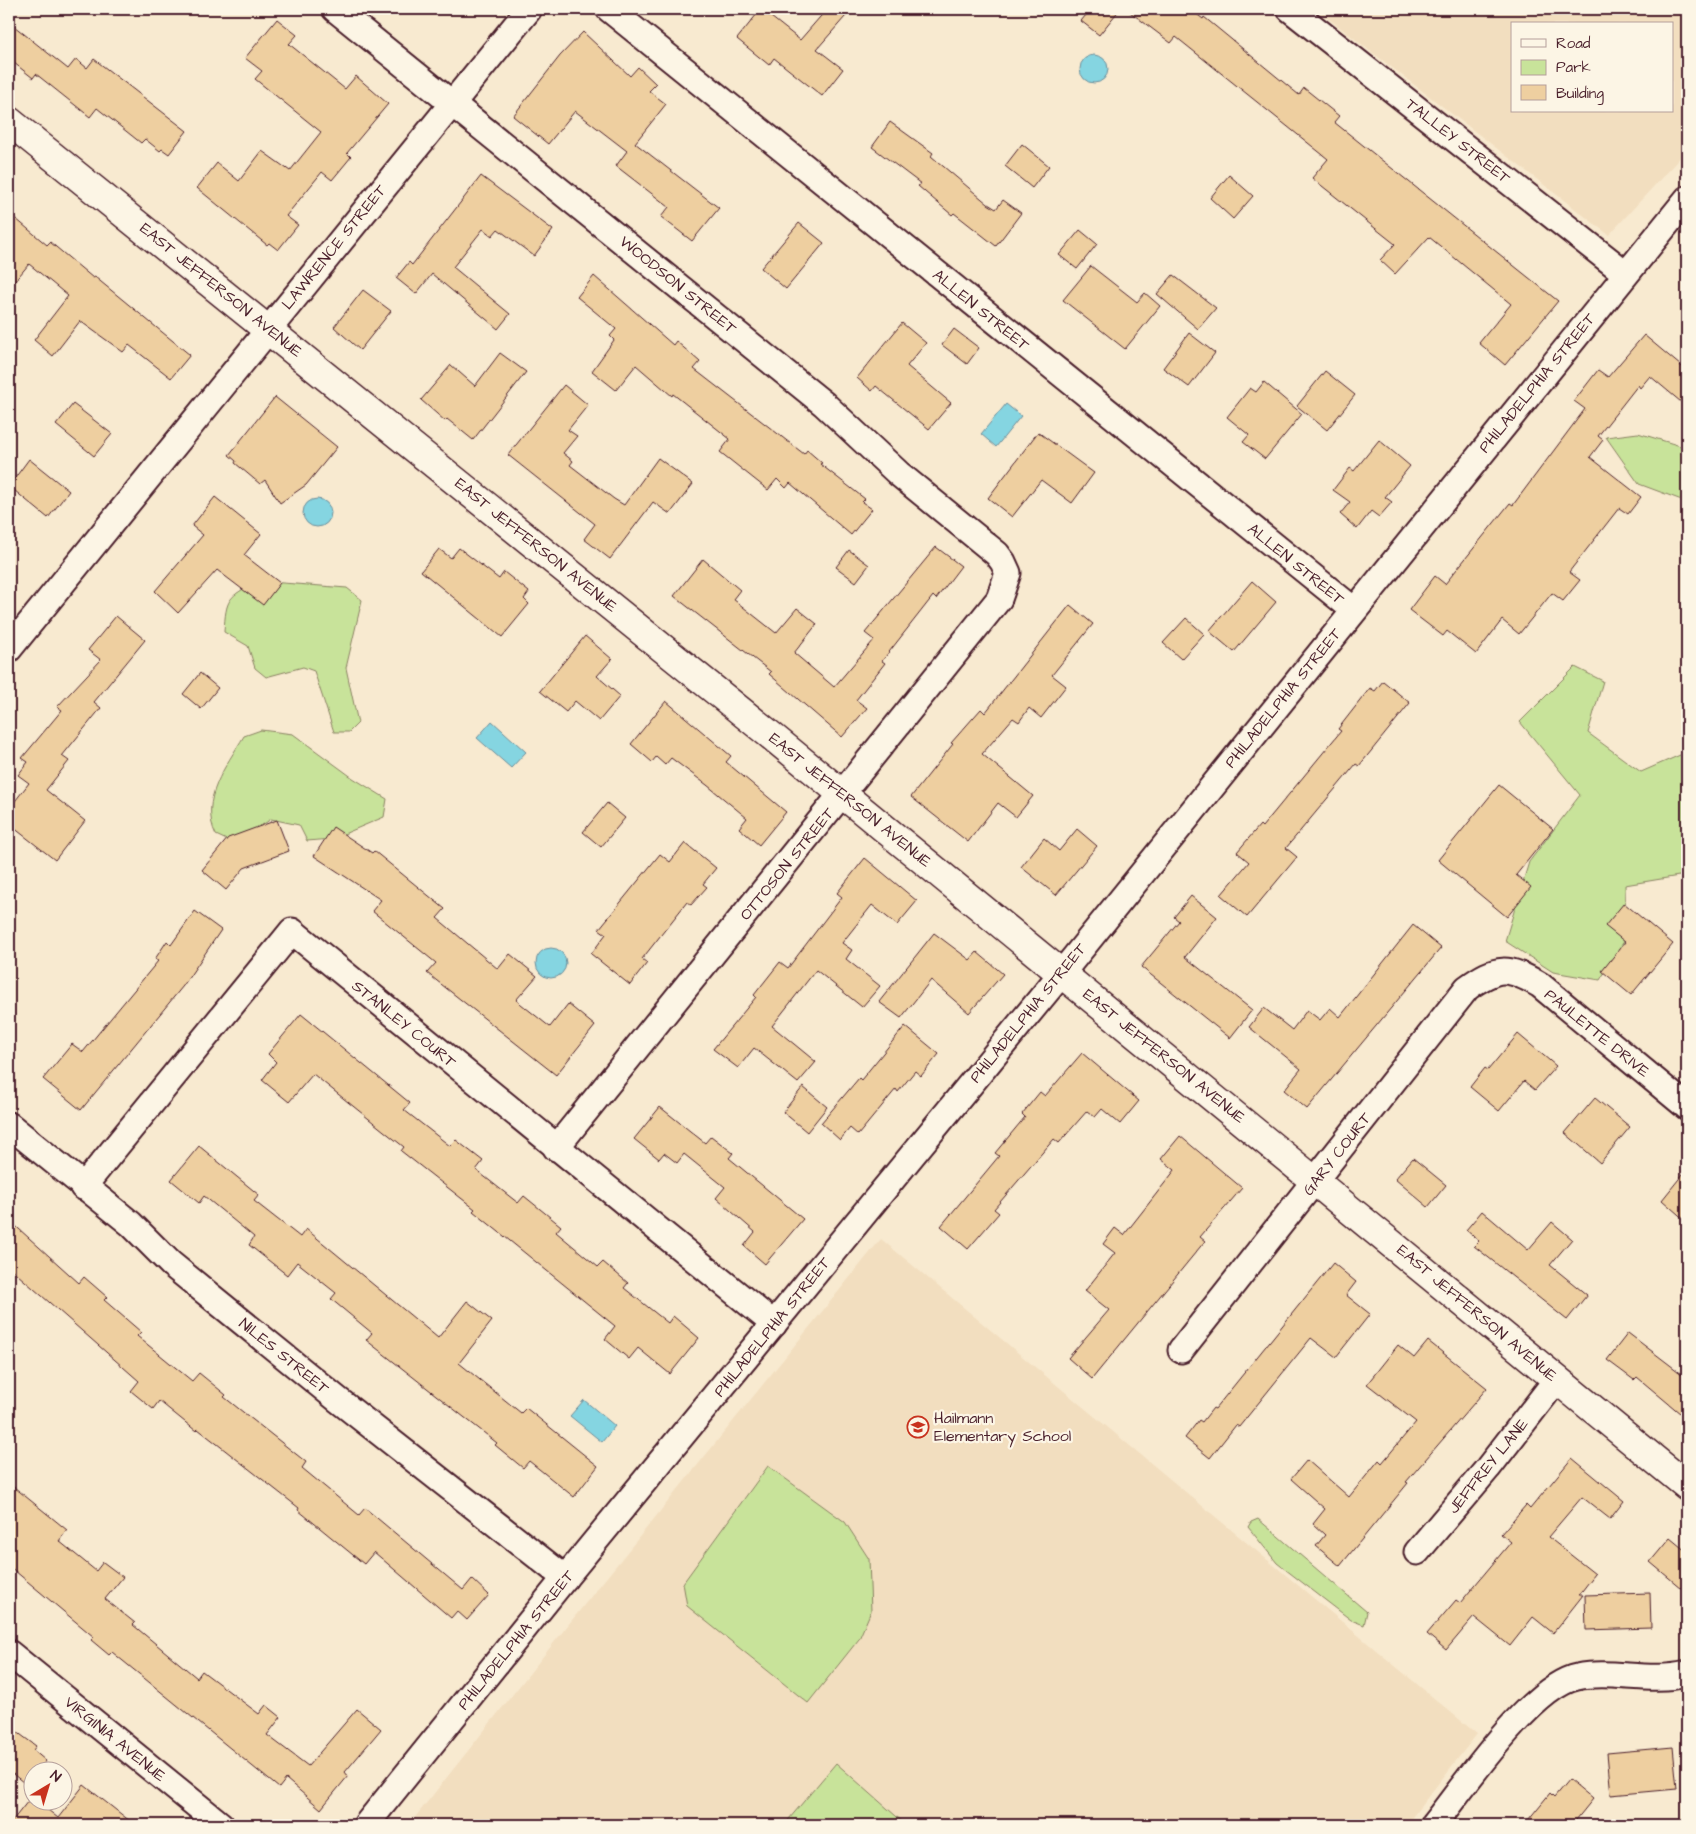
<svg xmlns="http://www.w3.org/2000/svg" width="1696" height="1834" viewBox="0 0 1696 1834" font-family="'Architects Daughter',sans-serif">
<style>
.built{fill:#f2debf;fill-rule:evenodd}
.green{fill:#c8e39a;stroke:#898162}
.water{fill:#85d5e1;stroke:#6d8c98}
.building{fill:#eecfa0;stroke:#4a1f2b}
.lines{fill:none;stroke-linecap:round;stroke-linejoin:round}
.minor-casing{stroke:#4a1f2b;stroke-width:29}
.tertiary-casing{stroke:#4a1f2b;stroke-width:31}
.minor{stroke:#fcf5e5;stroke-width:25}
.tertiary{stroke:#fcf5e5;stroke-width:28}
.labels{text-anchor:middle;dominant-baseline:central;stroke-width:4.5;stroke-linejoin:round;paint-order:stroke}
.street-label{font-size:16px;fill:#4a1f2b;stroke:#fcf5e5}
.poi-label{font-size:16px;fill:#4a1f2b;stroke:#fcf5e5;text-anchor:start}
</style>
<rect width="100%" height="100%" fill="#f8ead0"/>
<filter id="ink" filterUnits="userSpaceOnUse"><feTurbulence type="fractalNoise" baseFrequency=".02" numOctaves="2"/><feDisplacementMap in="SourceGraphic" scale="10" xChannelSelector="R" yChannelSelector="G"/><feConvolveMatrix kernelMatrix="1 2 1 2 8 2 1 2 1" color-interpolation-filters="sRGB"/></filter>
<g filter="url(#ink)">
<g class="built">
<path d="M 1316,9 L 1687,9 L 1687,150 L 1609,235 ZM 1512,24 L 1672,24 L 1672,111 L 1512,111 Z"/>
<path d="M 881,1239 L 1477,1734 L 1406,1825 L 409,1825 L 576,1615 Z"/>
</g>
<g class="green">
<path d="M 1638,433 L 1687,448 L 1687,502 L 1639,484 L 1606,437 Z"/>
<path d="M 257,581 L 347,588 L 362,600 L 346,668 L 358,723 L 349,732 L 334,732 L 314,671 L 303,667 L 266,677 L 255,668 L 248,646 L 224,632 C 226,597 228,598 257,581 Z"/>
<path d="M 1575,667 L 1603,681 L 1588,733 L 1641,772 L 1687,752 L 1687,883 L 1679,876 L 1625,885 L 1626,938 L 1600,980 L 1553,972 L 1505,941 L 1529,862 L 1580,795 L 1520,722 Z"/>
<path d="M 261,730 L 293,734 L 353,778 L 387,799 L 384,817 L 332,839 L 307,841 L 299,825 L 271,819 L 235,844 L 216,835 C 199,800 226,766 244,736 Z"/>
<path d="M 768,1466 L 845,1522 L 869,1559 L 871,1611 L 859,1639 L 808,1703 L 687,1606 L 683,1583 Z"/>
<path d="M 1258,1519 L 1367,1612 L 1364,1625 L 1351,1620 L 1277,1563 L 1248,1527 L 1251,1522 Z"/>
<path d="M 836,1763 L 905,1824 L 906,1825 L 784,1825 Z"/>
</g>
<g class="water">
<circle cx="1094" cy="69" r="14"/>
<path d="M 1006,404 L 1021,416 L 996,447 L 981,434 Z"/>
<circle cx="317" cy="513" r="14"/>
<path d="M 492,721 L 526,752 L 511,768 L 477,738 Z"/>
<circle cx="551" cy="963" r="15"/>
<path d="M 584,1400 L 615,1426 L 602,1442 L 570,1416 Z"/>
</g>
<g class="building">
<path d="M 761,9 L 800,40 L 827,9 L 852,9 L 817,49 L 843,69 L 822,96 L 774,58 L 769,65 L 737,39 Z"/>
<path d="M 1091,9 L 1120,9 L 1099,35 L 1081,21 Z"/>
<path d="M 1126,9 L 1190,9 L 1203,19 L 1204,17 L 1299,95 L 1304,88 L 1339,116 L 1334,122 L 1558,301 L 1505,365 L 1479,343 L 1511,304 L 1429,237 L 1395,274 L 1380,260 L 1395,244 L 1312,178 L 1328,159 L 1176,37 L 1171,43 Z"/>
<path d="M 277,19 L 297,35 L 289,44 L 345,89 L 356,76 L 388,104 L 347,153 L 351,157 L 332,180 L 322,172 L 286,216 L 298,225 L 278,250 L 269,243 L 267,245 L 197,188 L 217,163 L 239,181 L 262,151 L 290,171 L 321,132 L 255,79 L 262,71 L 245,58 Z"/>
<path d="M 9,22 L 68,69 L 76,59 L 87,68 L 94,59 L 187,131 L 169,154 L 162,149 L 160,151 L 145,139 L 141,143 L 97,108 L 90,117 L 36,74 L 33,78 L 9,59 Z"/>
<path d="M 583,32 L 630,76 L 638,67 L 656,84 L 649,91 L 666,104 L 635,143 L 719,208 L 692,241 L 661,217 L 669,207 L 616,166 L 627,151 L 575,111 L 548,144 L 513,116 L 560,56 Z"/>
<path d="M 890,122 L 933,153 L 931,156 L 988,204 L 996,209 L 1003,200 L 1021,213 L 996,246 L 954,213 L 952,215 L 918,186 L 921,184 L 872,147 Z"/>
<path d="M 1022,144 L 1049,166 L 1032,188 L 1005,166 Z"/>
<path d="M 1229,175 L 1253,196 L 1233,219 L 1210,198 Z"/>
<path d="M 481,176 L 553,230 L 534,256 L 498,229 L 492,236 L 483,229 L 453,267 L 510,314 L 498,329 L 432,274 L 416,294 L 396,278 L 409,262 L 412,265 Z"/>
<path d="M 9,213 L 47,245 L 50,242 L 93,278 L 95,277 L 190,355 L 171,378 L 129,345 L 123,352 L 80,321 L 53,356 L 34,340 L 68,296 L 29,264 L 9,288 Z"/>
<path d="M 799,223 L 824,243 L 786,289 L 761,268 Z"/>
<path d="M 1080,230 L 1097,244 L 1077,269 L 1059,255 Z"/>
<path d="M 1091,266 L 1137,302 L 1145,293 L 1160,306 L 1125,349 L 1063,300 Z"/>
<path d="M 1173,275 L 1216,308 L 1198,329 L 1157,294 Z"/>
<path d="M 594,276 L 673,345 L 676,341 L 700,362 L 694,369 L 804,454 L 807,450 L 822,463 L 820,464 L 865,499 L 862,502 L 872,509 L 851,535 L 790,483 L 786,488 L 777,479 L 768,490 L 720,452 L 730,439 L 673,394 L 672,396 L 636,365 L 616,390 L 592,371 L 614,340 L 610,336 L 616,329 L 577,297 Z"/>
<path d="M 363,290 L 391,311 L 360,350 L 334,327 Z"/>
<path d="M 902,323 L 926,343 L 907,366 L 951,403 L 929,429 L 876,386 L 872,391 L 857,378 Z"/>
<path d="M 954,329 L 979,348 L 967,364 L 942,345 Z"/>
<path d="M 1189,333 L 1215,353 L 1189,387 L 1163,368 Z"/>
<path d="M 1644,335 L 1687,371 L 1687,407 L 1650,376 L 1640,388 L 1638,385 L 1598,436 L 1603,440 L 1590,457 L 1641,497 L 1628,514 L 1619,508 L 1569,572 L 1580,580 L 1563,601 L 1552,593 L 1519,634 L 1502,620 L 1476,654 L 1447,631 L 1443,636 L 1409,610 L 1435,576 L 1445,584 L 1510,503 L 1513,505 L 1585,409 L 1574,401 L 1598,370 L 1608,377 Z"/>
<path d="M 500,353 L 526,372 L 473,440 L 447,419 L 445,421 L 421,400 L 451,365 L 475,386 Z"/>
<path d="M 1325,371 L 1355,395 L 1327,430 L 1297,406 Z"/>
<path d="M 1264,382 L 1302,414 L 1265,459 L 1243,442 L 1249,435 L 1227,417 L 1250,388 L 1256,392 Z"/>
<path d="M 564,385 L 588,405 L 568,430 L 577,436 L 563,453 L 573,461 L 570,465 L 614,499 L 624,505 L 658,458 L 693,484 L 670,514 L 653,502 L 610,559 L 584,539 L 595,524 L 508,455 Z"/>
<path d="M 275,397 L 337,447 L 306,485 L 280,503 L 265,480 L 260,484 L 235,463 L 236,461 L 229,455 Z"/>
<path d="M 73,404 L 112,434 L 94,456 L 56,425 Z"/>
<path d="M 1038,432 L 1094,473 L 1072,503 L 1041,480 L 1012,517 L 988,498 Z"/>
<path d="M 1379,440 L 1410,466 L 1385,497 L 1392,502 L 1379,517 L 1371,511 L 1357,529 L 1340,514 L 1350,502 L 1333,490 L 1350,468 L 1354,471 Z"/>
<path d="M 29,459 L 69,491 L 48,518 L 9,486 Z"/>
<path d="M 215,497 L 261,534 L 244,555 L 280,583 L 263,605 L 217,570 L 178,613 L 155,591 L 203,535 L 192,526 Z"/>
<path d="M 936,547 L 961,566 L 936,599 L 933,596 L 882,661 L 885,663 L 856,700 L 867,708 L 842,737 L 769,674 L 771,672 L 674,596 L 703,559 L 740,590 L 733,599 L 776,633 L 797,608 L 817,624 L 794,653 L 834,687 L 874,640 L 865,633 Z"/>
<path d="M 459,548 L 499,579 L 504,572 L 529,592 L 524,599 L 529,604 L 502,637 L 421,571 L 439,549 L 451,558 Z"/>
<path d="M 849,550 L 869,565 L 856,582 L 836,567 Z"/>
<path d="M 1252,581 L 1276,602 L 1234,652 L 1209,631 Z"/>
<path d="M 1070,605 L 1093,624 L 1052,675 L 1066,686 L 1041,718 L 1029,708 L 1019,722 L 1013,718 L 982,754 L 1033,796 L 1016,817 L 998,803 L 968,842 L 911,797 L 953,744 L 951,743 L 981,709 L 985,713 Z"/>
<path d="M 116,616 L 145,640 L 94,702 L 101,708 L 62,756 L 69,761 L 46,790 L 85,821 L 55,860 L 9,824 L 9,809 L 29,783 L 18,775 L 28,762 L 22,758 L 62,710 L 57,707 L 101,660 L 88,650 Z"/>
<path d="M 1186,618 L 1204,634 L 1181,659 L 1163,643 Z"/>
<path d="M 585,636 L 612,659 L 597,676 L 620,696 L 599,721 L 575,701 L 566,712 L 540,691 Z"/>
<path d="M 200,673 L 218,688 L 201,709 L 183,694 Z"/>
<path d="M 1383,681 L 1410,703 L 1359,766 L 1356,764 L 1286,848 L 1297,857 L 1247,917 L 1221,895 L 1249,862 L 1237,852 L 1260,825 L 1262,827 L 1341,731 L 1338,729 L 1370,688 L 1375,691 Z"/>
<path d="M 666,701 L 731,756 L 726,762 L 786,812 L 759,845 L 739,828 L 747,818 L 707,785 L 671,758 L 665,765 L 656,757 L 652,762 L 631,744 Z"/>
<path d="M 1499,785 L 1553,829 L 1516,875 L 1531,887 L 1507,917 L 1438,860 Z"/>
<path d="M 607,803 L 625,818 L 601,847 L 583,832 Z"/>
<path d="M 277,820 L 289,851 L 244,868 L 226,890 L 202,870 L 228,838 Z"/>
<path d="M 333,827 L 372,853 L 374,851 L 445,909 L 437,918 L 498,969 L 510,954 L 537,976 L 516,1000 L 550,1027 L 568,1004 L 595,1026 L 556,1075 L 427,973 L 436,963 L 372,911 L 381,900 L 314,856 Z"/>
<path d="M 1077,829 L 1097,846 L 1056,895 L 1021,867 L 1044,838 L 1059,851 Z"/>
<path d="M 685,843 L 716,868 L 703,884 L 707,887 L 691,905 L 687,902 L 642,959 L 647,963 L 630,985 L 591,954 L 606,934 L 599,929 L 660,854 L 670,862 Z"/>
<path d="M 865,858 L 917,901 L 897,925 L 872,905 L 842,943 L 852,950 L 846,959 L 880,986 L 862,1007 L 816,970 L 772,1026 L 816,1062 L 798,1083 L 754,1048 L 738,1068 L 713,1049 L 756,997 L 754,995 L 780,962 L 788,968 L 842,897 L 837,893 Z"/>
<path d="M 1191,896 L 1217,917 L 1185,957 L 1252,1010 L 1230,1038 L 1141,967 L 1179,921 L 1174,917 Z"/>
<path d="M 1624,903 L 1673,944 L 1631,995 L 1602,971 L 1625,942 L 1605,926 Z"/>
<path d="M 195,911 L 221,930 L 183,986 L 81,1110 L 43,1079 L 72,1044 L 83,1052 L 158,961 L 155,959 L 167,941 L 171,945 Z"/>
<path d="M 1413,925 L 1441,948 L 1307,1109 L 1284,1090 L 1301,1069 L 1249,1027 L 1264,1008 L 1292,1030 L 1307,1010 L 1320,1020 L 1330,1008 L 1340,1017 Z"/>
<path d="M 934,933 L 970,960 L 977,952 L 1003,974 L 969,1013 L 931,980 L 901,1018 L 879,1002 Z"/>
<path d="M 301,1014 L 410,1103 L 404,1110 L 450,1146 L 456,1140 L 483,1161 L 476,1170 L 518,1203 L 524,1196 L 561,1226 L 556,1232 L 598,1267 L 603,1262 L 628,1283 L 624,1288 L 668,1323 L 673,1316 L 699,1338 L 670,1374 L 638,1348 L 629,1359 L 605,1339 L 615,1326 L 473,1211 L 475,1209 L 401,1151 L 404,1147 L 313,1074 L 289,1102 L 262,1080 L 276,1062 L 268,1054 Z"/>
<path d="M 905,1026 L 939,1054 L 921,1076 L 915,1071 L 898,1092 L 896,1089 L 858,1135 L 850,1128 L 840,1140 L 821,1123 L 859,1078 L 861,1080 Z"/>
<path d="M 1518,1034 L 1556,1066 L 1535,1090 L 1524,1081 L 1499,1111 L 1470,1087 L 1485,1068 L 1488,1070 Z"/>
<path d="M 1082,1053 L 1139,1101 L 1120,1124 L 1102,1109 L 1095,1117 L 1087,1111 L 1059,1143 L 1054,1139 L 994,1209 L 999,1213 L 968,1249 L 941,1226 L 999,1156 L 995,1153 L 1025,1117 L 1022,1114 L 1040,1092 L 1045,1096 Z"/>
<path d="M 803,1087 L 827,1107 L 807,1132 L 783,1112 Z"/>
<path d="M 1595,1098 L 1630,1127 L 1600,1163 L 1565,1133 Z"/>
<path d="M 660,1107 L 705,1143 L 711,1136 L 733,1153 L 729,1158 L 803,1219 L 765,1264 L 744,1246 L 755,1232 L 716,1198 L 725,1187 L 684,1154 L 677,1163 L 664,1153 L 659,1159 L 634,1139 Z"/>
<path d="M 1180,1136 L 1242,1188 L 1200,1237 L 1205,1241 L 1092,1379 L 1068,1358 L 1109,1310 L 1085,1291 L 1115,1253 L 1103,1244 L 1115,1228 L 1124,1235 L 1175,1170 L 1161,1159 Z"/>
<path d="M 199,1146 L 259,1195 L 254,1201 L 300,1237 L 306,1229 L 438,1338 L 467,1301 L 492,1321 L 459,1363 L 521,1413 L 526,1408 L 598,1466 L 574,1497 L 529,1461 L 523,1468 L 495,1445 L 497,1443 L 366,1340 L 372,1333 L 331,1299 L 336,1293 L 297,1262 L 287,1275 L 249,1245 L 254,1237 L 204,1196 L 199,1203 L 171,1180 Z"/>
<path d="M 1413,1158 L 1446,1185 L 1428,1207 L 1395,1179 Z"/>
<path d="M 1687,1169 L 1687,1222 L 1662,1200 Z"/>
<path d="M 1482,1211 L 1528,1250 L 1552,1222 L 1572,1239 L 1550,1265 L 1587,1295 L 1567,1320 L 1474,1246 L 1479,1241 L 1466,1230 Z"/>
<path d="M 9,1220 L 79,1283 L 84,1277 L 107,1297 L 104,1300 L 141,1332 L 137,1336 L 192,1381 L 199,1373 L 226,1395 L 224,1397 L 306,1462 L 302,1468 L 359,1515 L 365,1508 L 463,1590 L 472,1579 L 489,1595 L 467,1620 L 457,1611 L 451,1618 L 374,1552 L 364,1564 L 298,1510 L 299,1508 L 198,1429 L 196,1431 L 159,1401 L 153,1409 L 131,1391 L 139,1381 L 9,1267 Z"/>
<path d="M 1333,1263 L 1356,1282 L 1346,1295 L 1370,1314 L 1336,1357 L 1311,1338 L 1239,1427 L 1236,1425 L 1210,1458 L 1185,1438 L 1199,1420 L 1202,1422 L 1213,1408 L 1215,1409 Z"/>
<path d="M 1628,1333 L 1687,1378 L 1687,1419 L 1637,1377 L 1634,1380 L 1607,1360 Z"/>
<path d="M 1428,1341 L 1487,1388 L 1406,1482 L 1408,1483 L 1340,1566 L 1316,1546 L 1325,1535 L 1313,1524 L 1325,1509 L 1291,1479 L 1307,1460 L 1349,1497 L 1379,1460 L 1382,1463 L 1416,1422 L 1367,1384 L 1398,1345 L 1414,1358 Z"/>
<path d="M 1572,1458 L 1624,1501 L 1610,1519 L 1582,1497 L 1548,1537 L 1595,1574 L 1579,1595 L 1583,1595 L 1553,1633 L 1533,1617 L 1510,1646 L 1474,1617 L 1446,1650 L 1427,1634 L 1456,1600 L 1460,1603 L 1511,1542 L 1501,1534 L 1526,1505 L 1530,1509 Z"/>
<path d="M 9,1483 L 67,1530 L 59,1541 L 96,1571 L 103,1562 L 123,1577 L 105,1599 L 135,1623 L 133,1625 L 197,1678 L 202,1671 L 259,1714 L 266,1705 L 281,1717 L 267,1735 L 308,1766 L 357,1709 L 381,1729 L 345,1772 L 348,1776 L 321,1809 L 286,1779 L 279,1788 L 112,1652 L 109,1655 L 91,1640 L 94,1637 L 9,1566 Z"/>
<path d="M 1670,1538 L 1687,1552 L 1687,1593 L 1650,1562 Z"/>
<path d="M 1650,1593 L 1651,1628 L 1586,1630 L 1585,1595 Z"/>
<path d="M 9,1726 L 36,1746 L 33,1750 L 46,1761 L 38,1772 L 32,1772 L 32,1779 L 28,1786 L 9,1771 Z"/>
<path d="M 1673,1747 L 1677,1789 L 1611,1795 L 1607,1753 Z"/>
<path d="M 1569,1779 L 1593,1799 L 1572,1825 L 1524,1825 L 1550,1793 L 1554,1797 Z"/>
<path d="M 84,1785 L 135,1825 L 9,1825 L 32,1796 L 32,1802 L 38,1802 L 58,1818 Z"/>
</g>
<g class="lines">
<g class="minor-casing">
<g id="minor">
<path d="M 335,9 L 824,404 L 899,474 L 997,554 L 1003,562 L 1008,573 L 999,599 L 556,1148"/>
<path d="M 609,9 L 1354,610"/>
<path d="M 1290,9 L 1625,273"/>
<path d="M 9,649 L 529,9"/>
<path d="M 9,1125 L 131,1224 L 171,1264 L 337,1399 L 565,1578"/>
<path d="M 83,1187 L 292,931 L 774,1324"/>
<path d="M 1181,1350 L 1467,988 C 1498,966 1507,966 1540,985 L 1687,1107"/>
<path d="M 1417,1552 L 1488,1468 L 1557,1379"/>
<path d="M 9,1653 L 221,1825"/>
<path d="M 366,1825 L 565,1578 L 1061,974 L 1687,199"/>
<path d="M 1433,1825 C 1463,1788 1531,1686 1577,1677 C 1612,1670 1649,1683 1687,1674"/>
</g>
</g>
<g class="tertiary-casing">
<path id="tertiary" d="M 9,121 L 763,729 L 1687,1486"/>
</g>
<use href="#minor" class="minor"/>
<use href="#tertiary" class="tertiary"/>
</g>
</g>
<defs>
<g id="school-ring" transform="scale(1.125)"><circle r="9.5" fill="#fcf5e5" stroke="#c8321e" stroke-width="1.5"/><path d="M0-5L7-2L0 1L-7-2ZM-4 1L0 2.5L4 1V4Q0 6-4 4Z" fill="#c8321e"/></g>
</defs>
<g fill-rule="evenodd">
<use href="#school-ring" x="918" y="1427"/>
</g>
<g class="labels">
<g class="street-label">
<text transform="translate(1458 141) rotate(38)">TALLEY STREET</text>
<text transform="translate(334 247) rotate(-51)">LAWRENCE STREET</text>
<text transform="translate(678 285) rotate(39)">WOODSON STREET</text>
<text transform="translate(221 290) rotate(39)">EAST JEFFERSON AVENUE</text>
<text transform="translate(981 310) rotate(39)">ALLEN STREET</text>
<text transform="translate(1537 383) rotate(-51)">PHILADELPHIA STREET</text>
<text transform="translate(536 545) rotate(39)">EAST JEFFERSON AVENUE</text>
<text transform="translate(1296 564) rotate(39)">ALLEN STREET</text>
<text transform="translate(1283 698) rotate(-51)">PHILADELPHIA STREET</text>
<text transform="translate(850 800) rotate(39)">EAST JEFFERSON AVENUE</text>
<text transform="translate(787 864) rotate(-51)">OTTOSON STREET</text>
<text transform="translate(1028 1013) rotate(-51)">PHILADELPHIA STREET</text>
<text transform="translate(404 1024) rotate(39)">STANLEY COURT</text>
<text transform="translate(1597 1033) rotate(39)">PAULETTE DRIVE</text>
<text transform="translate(1164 1056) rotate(39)">EAST JEFFERSON AVENUE</text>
<text transform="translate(1337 1154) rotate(-52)">GARY COURT</text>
<text transform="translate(1477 1313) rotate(40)">EAST JEFFERSON AVENUE</text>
<text transform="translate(772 1327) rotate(-51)">PHILADELPHIA STREET</text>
<text transform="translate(284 1356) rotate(39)">NILES STREET</text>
<text transform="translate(1488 1466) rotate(-51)">JEFFREY LANE</text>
<text transform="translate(516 1640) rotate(-51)">PHILADELPHIA STREET</text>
<text transform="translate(115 1739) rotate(39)">VIRGINIA AVENUE</text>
</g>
<g class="poi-label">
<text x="934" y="1418">Hailmann<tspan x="934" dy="18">Elementary School</tspan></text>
</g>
</g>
<rect width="1696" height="1834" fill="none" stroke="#fcf5e5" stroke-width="30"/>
<rect x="15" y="15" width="1666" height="1804" fill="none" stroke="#4a1f2b" stroke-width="2" filter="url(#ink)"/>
<rect x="1511" y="22" width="162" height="90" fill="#fcf5e5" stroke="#b59f9b"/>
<rect x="1521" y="39" width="25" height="8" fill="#fcf5e5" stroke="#b59f9b"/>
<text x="1556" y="48" font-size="15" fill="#4a1f2b">Road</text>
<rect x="1521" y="60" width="25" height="15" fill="#c8e39a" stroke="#b59f9b"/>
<text x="1556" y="72" font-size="15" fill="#4a1f2b">Park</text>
<rect x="1521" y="85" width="25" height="15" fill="#eecfa0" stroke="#b59f9b"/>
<text x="1556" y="98" font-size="15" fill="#4a1f2b">Building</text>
<g transform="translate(48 1786) rotate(38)"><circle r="24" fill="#fcf5e5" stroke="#b59f9b"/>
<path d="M0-4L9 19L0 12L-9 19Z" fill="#c8321e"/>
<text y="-8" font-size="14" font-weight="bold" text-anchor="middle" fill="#4a1f2b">N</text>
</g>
</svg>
